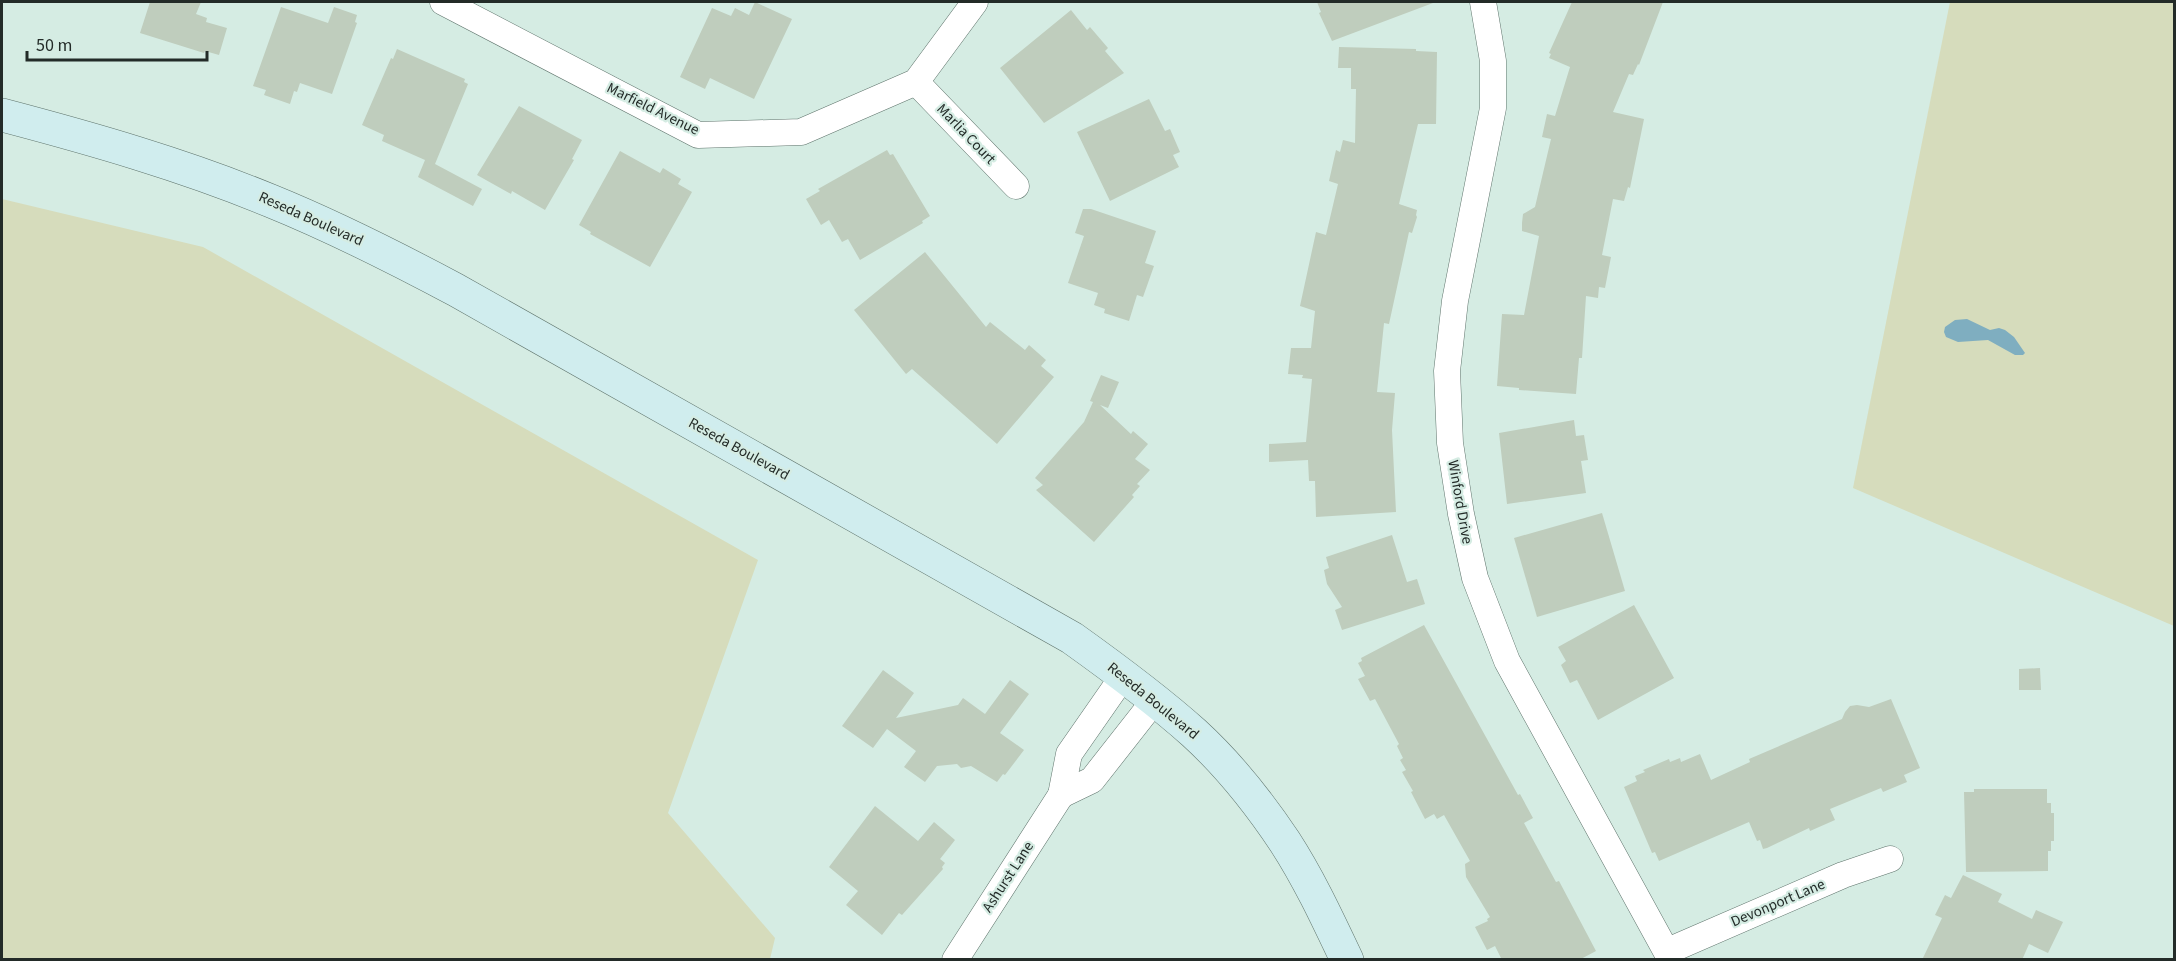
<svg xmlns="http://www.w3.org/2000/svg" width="2176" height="961" viewBox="0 0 2176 961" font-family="'Source Sans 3',sans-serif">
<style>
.green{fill:#d6dcbc}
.water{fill:#7faec0}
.building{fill:#bfcdbd}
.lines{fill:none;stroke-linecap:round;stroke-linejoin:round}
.minor-casing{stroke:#5f746c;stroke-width:27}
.secondary-casing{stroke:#5f746c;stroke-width:34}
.minor{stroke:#fff;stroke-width:26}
.secondary{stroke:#d0edee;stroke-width:33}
.labels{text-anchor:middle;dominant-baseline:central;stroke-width:4.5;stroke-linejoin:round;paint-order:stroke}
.street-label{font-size:15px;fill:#232b28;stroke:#d5ece3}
</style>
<rect width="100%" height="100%" fill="#d5ece3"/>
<g class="green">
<path d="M 1950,2 L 2174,2 L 2174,626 L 1853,488 Z"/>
<path d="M 2,199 L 203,247 L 758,560 L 668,813 L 775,938 L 770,959 L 2,959 Z"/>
</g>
<path class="water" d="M 1967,319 L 1990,330 L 1999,328 L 2005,330 L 2014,337 L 2025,353 L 2023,355 L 2015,355 L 1988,340 L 1958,342 L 1946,337 L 1944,332 L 1945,327 L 1955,320 Z"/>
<g class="building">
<path d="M 150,2 L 201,2 L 196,14 L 207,18 L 206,22 L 227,28 L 219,55 L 205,51 L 204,53 L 140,33 Z"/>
<path d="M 755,2 L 792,19 L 754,99 L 710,78 L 705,89 L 680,77 L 712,8 L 731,16 L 735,8 L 749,15 Z"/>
<path d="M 1317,2 L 1433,2 L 1433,3 L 1332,41 L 1319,13 L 1321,12 Z"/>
<path d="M 1572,2 L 1663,2 L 1639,65 L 1638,64 L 1633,75 L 1629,74 L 1613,112 L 1644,119 L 1630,188 L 1628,187 L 1624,201 L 1613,199 L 1602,255 L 1611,257 L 1605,288 L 1599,287 L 1598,298 L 1586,296 L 1582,358 L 1579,358 L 1576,394 L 1519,390 L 1519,388 L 1497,386 L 1502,314 L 1524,315 L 1539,236 L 1522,231 L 1522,223 L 1523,214 L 1535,207 L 1551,139 L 1542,137 L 1547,114 L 1555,116 L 1570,67 L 1549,58 L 1551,54 L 1549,53 Z"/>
<path d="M 281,7 L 328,23 L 334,7 L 357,15 L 355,22 L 357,23 L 332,94 L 300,83 L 297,92 L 294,91 L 290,104 L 264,95 L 266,90 L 253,86 Z"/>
<path d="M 1071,10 L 1087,30 L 1090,27 L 1108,48 L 1105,51 L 1124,73 L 1044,123 L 1000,68 Z"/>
<path d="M 1339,47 L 1416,49 L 1416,51 L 1437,52 L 1436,124 L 1418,124 L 1399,204 L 1417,210 L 1416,215 L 1417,217 L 1412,233 L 1409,232 L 1389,324 L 1384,323 L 1377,392 L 1395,393 L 1392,430 L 1396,512 L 1316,517 L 1315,481 L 1309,481 L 1308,460 L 1269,462 L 1269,444 L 1306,442 L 1312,379 L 1302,378 L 1303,375 L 1288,374 L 1291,348 L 1311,348 L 1315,311 L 1300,306 L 1316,232 L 1326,235 L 1338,184 L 1329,181 L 1336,150 L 1340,152 L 1343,140 L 1355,143 L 1356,89 L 1351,89 L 1351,68 L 1338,68 Z"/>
<path d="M 397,49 L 465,79 L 464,82 L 468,84 L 435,164 L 482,189 L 473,206 L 418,177 L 425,160 L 382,141 L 384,135 L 362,125 L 391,58 L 393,59 Z"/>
<path d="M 1149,99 L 1165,131 L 1170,129 L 1180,152 L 1173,155 L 1179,167 L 1110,201 L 1077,132 Z"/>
<path d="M 519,106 L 582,140 L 572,159 L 574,160 L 545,210 L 512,191 L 511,194 L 477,175 Z"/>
<path d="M 887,150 L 890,155 L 893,154 L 930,216 L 922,221 L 923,223 L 860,260 L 848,239 L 842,242 L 829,220 L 821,225 L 806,199 L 820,191 L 818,189 Z"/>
<path d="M 620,151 L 660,173 L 663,168 L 681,179 L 678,184 L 692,192 L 650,267 L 590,234 L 591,232 L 579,225 Z"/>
<path d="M 1083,209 L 1091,209 L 1156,231 L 1145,263 L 1154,266 L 1143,297 L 1137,295 L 1129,321 L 1104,313 L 1105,309 L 1094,305 L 1098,293 L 1068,283 L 1084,236 L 1075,233 Z"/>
<path d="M 925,252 L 986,327 L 990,322 L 1025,350 L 1029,345 L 1046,360 L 1041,366 L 1054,377 L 997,444 L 912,369 L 906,374 L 854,310 Z"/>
<path d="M 1101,375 L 1119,382 L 1108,408 L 1100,405 L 1131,434 L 1133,431 L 1148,444 L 1135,459 L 1150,470 L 1137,484 L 1140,486 L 1132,495 L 1134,497 L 1094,542 L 1036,490 L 1043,485 L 1035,478 L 1084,422 L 1093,402 L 1090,401 Z"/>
<path d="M 1574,420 L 1576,436 L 1584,435 L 1588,460 L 1581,461 L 1586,493 L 1507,504 L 1499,433 Z"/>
<path d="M 1602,513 L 1625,591 L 1537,617 L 1514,538 Z"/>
<path d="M 1392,535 L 1407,582 L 1417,579 L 1425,604 L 1342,630 L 1335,610 L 1342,607 L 1327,584 L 1324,570 L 1329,568 L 1326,557 Z"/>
<path d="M 1634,605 L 1674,678 L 1598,720 L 1577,680 L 1570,683 L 1561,665 L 1566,661 L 1558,647 Z"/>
<path d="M 1424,625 L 1518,795 L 1520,794 L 1533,818 L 1524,823 L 1556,882 L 1559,881 L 1596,951 L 1579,960 L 1502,960 L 1495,946 L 1487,950 L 1475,927 L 1488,921 L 1487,919 L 1490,917 L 1466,877 L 1465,864 L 1470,861 L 1444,815 L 1437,819 L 1434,814 L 1425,819 L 1411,792 L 1413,791 L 1402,772 L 1406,770 L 1400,760 L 1403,758 L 1397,746 L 1399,744 L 1375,699 L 1370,701 L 1358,679 L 1365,676 L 1358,663 L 1362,661 L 1361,658 Z"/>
<path d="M 2040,668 L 2041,690 L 2019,690 L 2019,669 Z"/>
<path d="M 883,670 L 914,693 L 896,718 L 958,705 L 963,698 L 985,714 L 1010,680 L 1029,694 L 1000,733 L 1024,750 L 1005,775 L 1003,774 L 997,782 L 971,766 L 961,768 L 957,764 L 937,766 L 925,782 L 904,767 L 916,751 L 887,729 L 873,748 L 842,726 Z"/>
<path d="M 1891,699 L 1920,768 L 1904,775 L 1907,782 L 1883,792 L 1881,788 L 1830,809 L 1835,820 L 1810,831 L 1809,828 L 1767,848 L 1763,849 L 1760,840 L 1757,841 L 1749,822 L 1659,861 L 1655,852 L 1652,853 L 1624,787 L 1637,781 L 1635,776 L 1645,772 L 1643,770 L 1669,759 L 1670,762 L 1680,758 L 1681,762 L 1700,754 L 1711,780 L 1750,762 L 1749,759 L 1842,719 L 1845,712 L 1850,706 L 1857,705 L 1869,707 Z"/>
<path d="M 1974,789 L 2047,789 L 2047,803 L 2051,803 L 2051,813 L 2054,813 L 2054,841 L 2051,841 L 2051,851 L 2048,851 L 2048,871 L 1966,872 L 1964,792 L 1974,792 Z"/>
<path d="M 875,806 L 918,841 L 934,822 L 955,840 L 940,859 L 945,863 L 942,867 L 943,869 L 902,915 L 899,913 L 882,935 L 846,905 L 858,891 L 829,867 Z"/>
<path d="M 1963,875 L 2002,894 L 1998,902 L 2032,919 L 2036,910 L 2063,922 L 2048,953 L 2029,944 L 2022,960 L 1922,960 L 1942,918 L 1935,915 L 1945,895 L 1951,898 Z"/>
</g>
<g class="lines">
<g class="minor-casing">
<g id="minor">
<path d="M 443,2 L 698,135 L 801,132 L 916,82 L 975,2"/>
<path d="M 1483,2 L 1493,61 L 1493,108 L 1455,301 L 1447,371 L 1450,443 L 1461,514 L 1475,578 L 1507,661 L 1671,960"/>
<path d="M 916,82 L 1016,186"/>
<path d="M 1124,675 L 1069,754 L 1061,795 L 1092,780 L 1154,701"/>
<path d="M 1668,951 L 1843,875 L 1890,859"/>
<path d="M 955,960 L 1061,795"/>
</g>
</g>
<g class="secondary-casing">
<path id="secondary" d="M 2,115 C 93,139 184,165 271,201 C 335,227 396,258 456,290 L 1072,638 C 1114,668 1156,699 1194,733 C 1229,765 1259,803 1285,842 C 1309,879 1328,920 1347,960"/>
</g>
<use href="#minor" class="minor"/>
<use href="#secondary" class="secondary"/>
</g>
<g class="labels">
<g class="street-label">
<text transform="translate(653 109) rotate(26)">Marfield Avenue</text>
<text transform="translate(966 134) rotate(46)">Marlia Court</text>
<text transform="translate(311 219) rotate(24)">Reseda Boulevard</text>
<text transform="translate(739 449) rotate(29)">Reseda Boulevard</text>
<text transform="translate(1460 502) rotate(80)">Winford Drive</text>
<text transform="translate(1153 701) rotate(39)">Reseda Boulevard</text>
<text transform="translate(1008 877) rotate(-57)">Ashurst Lane</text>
<text transform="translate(1778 903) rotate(-23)">Devonport Lane</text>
</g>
</g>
<rect width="2176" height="961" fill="none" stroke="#232b28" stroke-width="6"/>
<path d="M27 51v9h180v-9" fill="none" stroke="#232b28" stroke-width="3"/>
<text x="36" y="51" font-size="18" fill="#232b28" stroke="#d5ece3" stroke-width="4.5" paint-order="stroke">50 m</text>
</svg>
